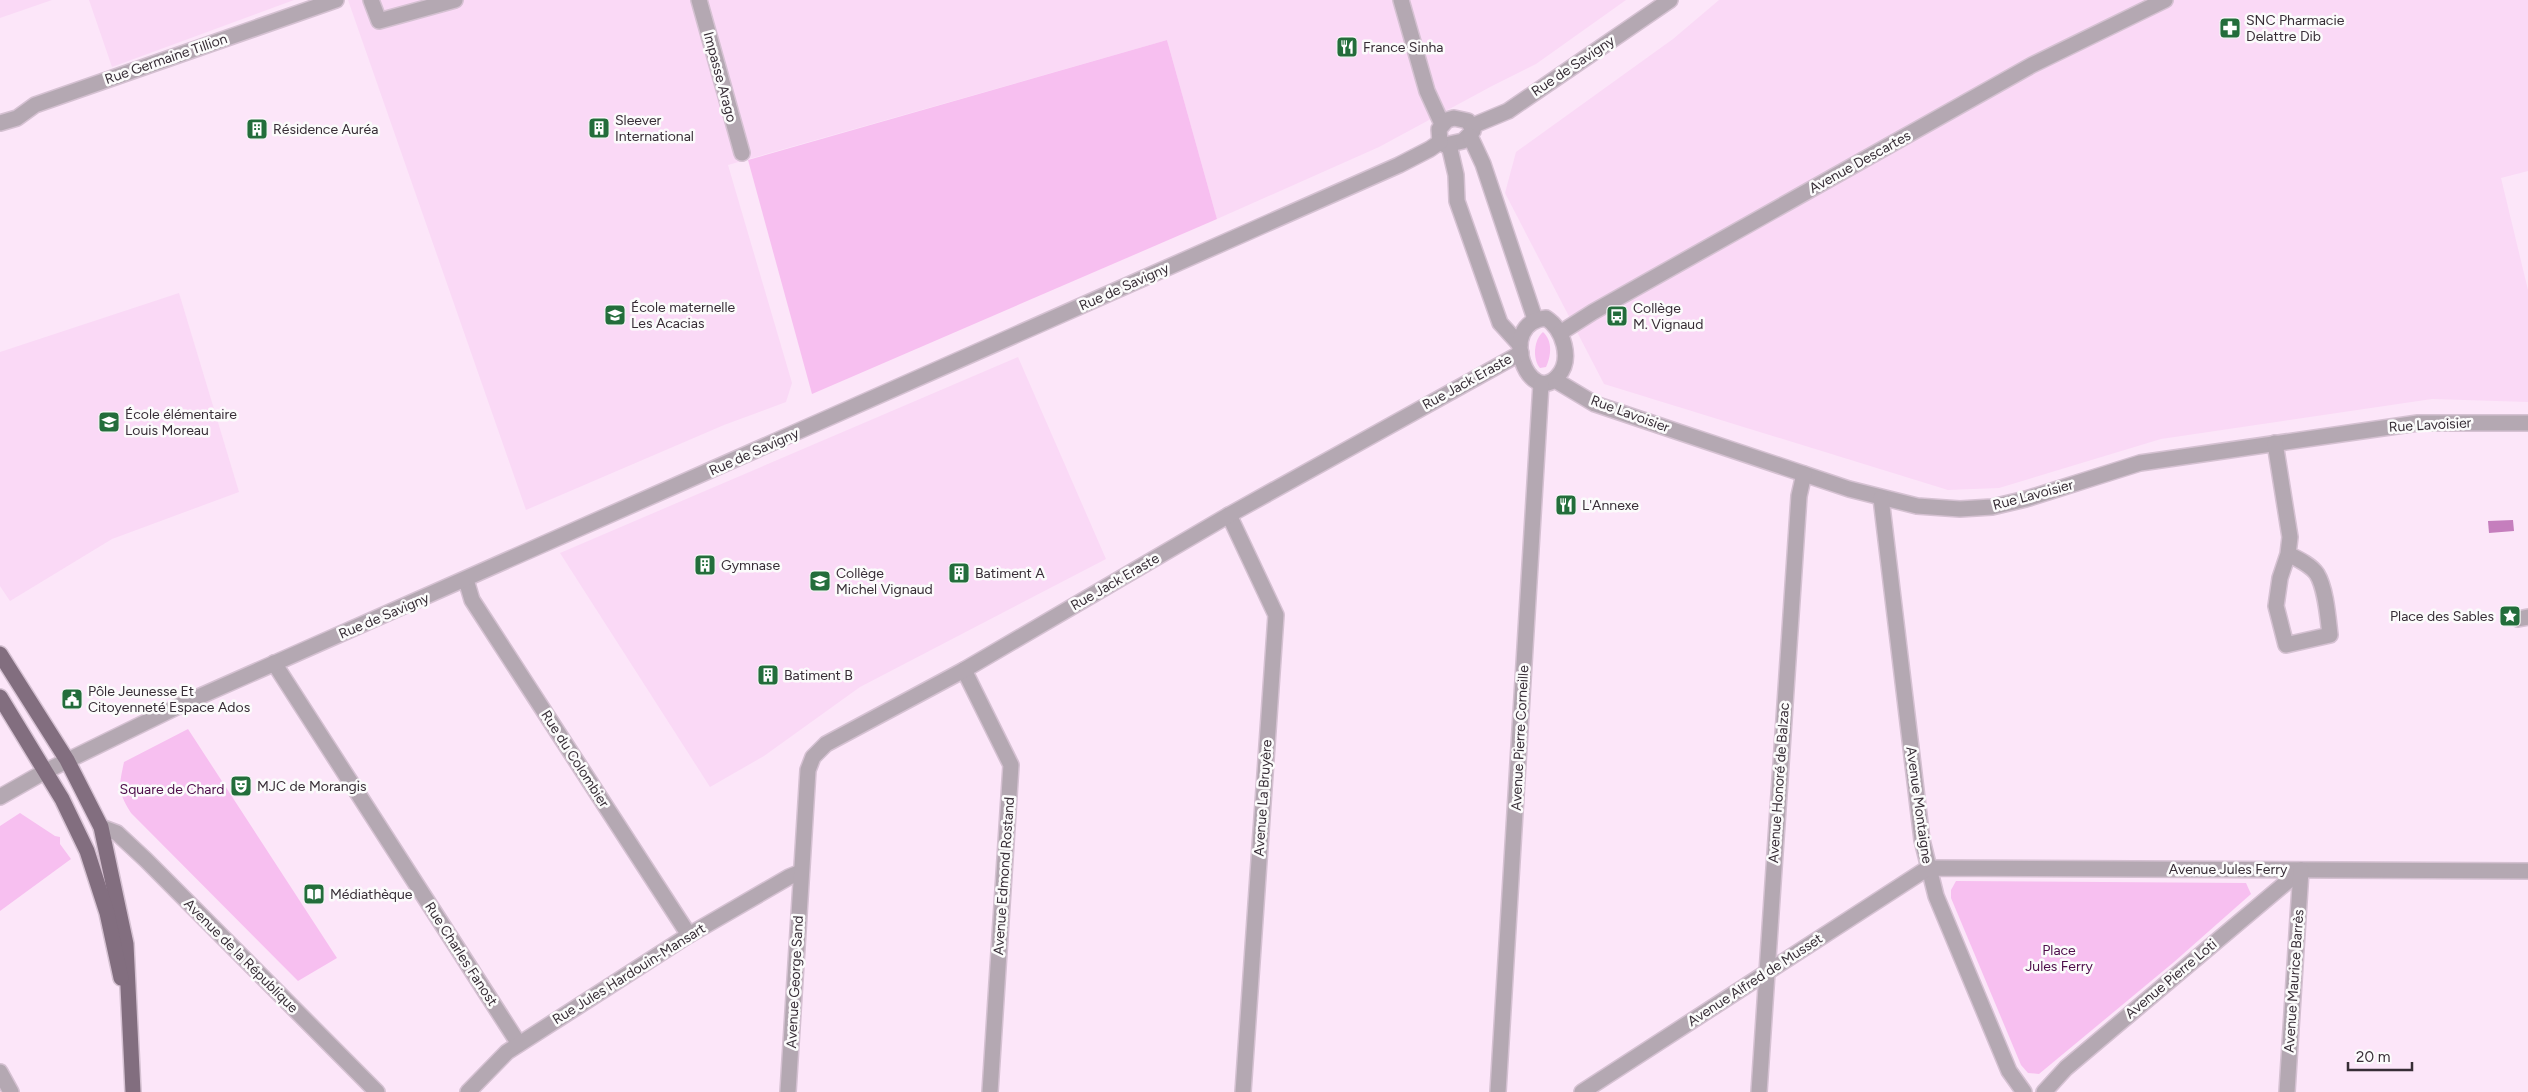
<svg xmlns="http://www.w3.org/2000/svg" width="2528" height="1092" viewBox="0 0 2528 1092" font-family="Figtree,sans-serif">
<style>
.built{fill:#fad9f6}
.green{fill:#f7bff0}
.water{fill:#c57ebd}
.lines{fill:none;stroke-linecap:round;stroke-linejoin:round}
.minor-casing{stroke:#d5c1d2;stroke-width:18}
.major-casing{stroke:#d5c1d2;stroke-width:18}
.minor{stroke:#b4a8b2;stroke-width:15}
.major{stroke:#826e7f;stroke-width:15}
.labels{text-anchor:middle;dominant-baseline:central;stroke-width:5;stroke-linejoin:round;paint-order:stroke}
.poi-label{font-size:14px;fill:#372d36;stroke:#fbfbfb;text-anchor:start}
.street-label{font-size:14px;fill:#372d36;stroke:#fbfbfb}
.park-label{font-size:14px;fill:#4d0d4a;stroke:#fbfbfb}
</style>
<rect width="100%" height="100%" fill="#fce6f9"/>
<g class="built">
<path d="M 0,0 L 52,0 L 0,18 Z"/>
<path d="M 89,0 L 294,0 L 112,67 Z"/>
<path d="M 348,0 L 1626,0 L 1536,64 L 1492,86 L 1379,147 L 1217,219 L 1167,40 L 728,165 L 792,383 L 786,402 L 724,425 L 526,510 Z"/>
<path d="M 1719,0 L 2528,0 L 2528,171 L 2501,178 L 2528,290 L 2528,402 L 2432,399 L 2161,439 L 1999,488 L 1948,490 L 1604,384 L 1505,193 L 1516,152 L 1673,39 Z"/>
<path d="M 179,293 L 239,492 L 112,539 L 10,601 L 0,586 L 0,352 Z"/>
<path d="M 1018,357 L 1106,559 L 860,687 L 764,756 L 710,787 L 560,553 Z"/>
</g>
<g class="green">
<path d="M 1167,40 L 1217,219 L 812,394 L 748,160 Z"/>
<path d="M 1543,332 C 1553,341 1551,356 1546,367 L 1540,368 C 1532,359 1534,339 1543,332 Z"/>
<path d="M 188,729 L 337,958 L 298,981 L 131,813 C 117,791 119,786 124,762 Z"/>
<path d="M 20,813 L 55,836 L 60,837 L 60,844 L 71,859 L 0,911 L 0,826 Z"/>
<path d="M 1956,881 L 2246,883 L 2251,894 L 2174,962 L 2039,1074 L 2028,1073 L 2021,1065 L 1951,898 L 1951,890 Z"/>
</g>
<path class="water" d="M 2513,520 L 2514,531 L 2489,533 L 2488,521 Z"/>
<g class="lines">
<g class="minor-casing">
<g id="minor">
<path d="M 371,0 L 379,21 L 455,0"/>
<path d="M 699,0 L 742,153"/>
<path d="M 1401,0 L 1427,91 L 1442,124"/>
<path d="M 1454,118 L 1468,121 L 1473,131 L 1463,141 L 1445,145 L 1440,142 L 1439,129 L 1447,120 Z"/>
<path d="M 0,123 L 17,118 L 35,105 L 336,0"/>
<path d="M 1472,126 L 1508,111 L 1670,0"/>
<path d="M 1470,136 L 1483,164 L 1535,319"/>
<path d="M 1449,145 L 1456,175 L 1457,201 L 1500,323 L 1520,345"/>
<path d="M 1546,318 C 1563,329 1573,359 1558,376 C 1530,409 1495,323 1546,318 Z"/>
<path d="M 1560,333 L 1593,312 L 2032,65 L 2165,0"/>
<path d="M 1555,380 L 1595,404 L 1849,489 L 1917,506 L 1960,509 L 1992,507 L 2026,499 L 2140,463 L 2418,423 L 2528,423"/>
<path d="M 2275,443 L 2290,537 L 2288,554 L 2280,578 L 2276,606 L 2286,645 L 2330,635 C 2328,618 2326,589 2317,574 C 2311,565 2298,559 2288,554"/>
<path d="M 1881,498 L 1922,840 L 1936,896 L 2009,1071 L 2024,1092"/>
<path d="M 1229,515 L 1276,615 L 1243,1092"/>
<path d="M 466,580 L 472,600 L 689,935"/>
<path d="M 2518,619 L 2528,617"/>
<path d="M 274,663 L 519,1044"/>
<path d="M 964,670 L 1011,765 L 990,1092"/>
<path d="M 0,797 L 44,772 L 187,702 L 1399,165 L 1430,149 L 1440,142"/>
<path d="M 101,827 L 117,833 L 146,860 L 377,1092"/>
<path d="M 0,1072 L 11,1092"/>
<path d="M 468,1092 L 507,1052 L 689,935 L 789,877 L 801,872"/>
<path d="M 788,1092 L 808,770 L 813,757 L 826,744 L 964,670 L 1229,515 L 1521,353"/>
<path d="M 1498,1092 L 1541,384"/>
<path d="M 1582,1092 L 1928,868 L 2528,871"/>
<path d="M 1759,1092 L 1799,496 L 1804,474"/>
<path d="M 2044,1092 L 2066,1068 L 2301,870"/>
<path d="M 2287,1092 L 2301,870"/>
</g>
</g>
<g class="major-casing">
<g id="major">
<path d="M 0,654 L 67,760 L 101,827 L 126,944 L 133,1092"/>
<path d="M 0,697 L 62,799 L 87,851 L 107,913 L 121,978"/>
</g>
</g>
<use href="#minor" class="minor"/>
<use href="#major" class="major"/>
</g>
<defs>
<g id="pharmacy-square" transform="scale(1.125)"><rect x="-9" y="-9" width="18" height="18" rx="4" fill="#236d3b" stroke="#fbfbfb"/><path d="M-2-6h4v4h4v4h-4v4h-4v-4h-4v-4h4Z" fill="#fff"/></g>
<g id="restaurant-square" transform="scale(1.125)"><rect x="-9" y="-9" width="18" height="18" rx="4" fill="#236d3b" stroke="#fbfbfb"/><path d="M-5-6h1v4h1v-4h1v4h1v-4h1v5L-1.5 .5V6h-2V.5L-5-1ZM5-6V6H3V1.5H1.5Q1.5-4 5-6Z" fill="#fff"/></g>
<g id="building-square" transform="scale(1.125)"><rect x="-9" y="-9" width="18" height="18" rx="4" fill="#236d3b" stroke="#fbfbfb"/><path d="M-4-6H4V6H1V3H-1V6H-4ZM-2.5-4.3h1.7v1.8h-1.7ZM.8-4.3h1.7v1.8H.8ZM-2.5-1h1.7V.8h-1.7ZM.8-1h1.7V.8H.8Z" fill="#fff"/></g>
<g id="school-square" transform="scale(1.125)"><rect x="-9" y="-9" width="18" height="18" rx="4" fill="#236d3b" stroke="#fbfbfb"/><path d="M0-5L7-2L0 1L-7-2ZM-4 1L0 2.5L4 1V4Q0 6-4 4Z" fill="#fff"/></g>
<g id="bus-square" transform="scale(1.125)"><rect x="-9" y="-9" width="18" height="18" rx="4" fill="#236d3b" stroke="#fbfbfb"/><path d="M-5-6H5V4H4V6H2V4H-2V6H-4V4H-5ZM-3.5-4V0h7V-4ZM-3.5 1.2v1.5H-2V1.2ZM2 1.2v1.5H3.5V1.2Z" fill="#fff"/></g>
<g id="sight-square" transform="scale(1.125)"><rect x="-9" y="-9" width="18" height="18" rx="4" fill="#236d3b" stroke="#fbfbfb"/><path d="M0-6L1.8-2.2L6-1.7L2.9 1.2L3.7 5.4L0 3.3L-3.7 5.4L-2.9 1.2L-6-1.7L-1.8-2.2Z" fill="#fff"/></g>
<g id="civic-square" transform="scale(1.125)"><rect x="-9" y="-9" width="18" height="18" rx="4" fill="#236d3b" stroke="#fbfbfb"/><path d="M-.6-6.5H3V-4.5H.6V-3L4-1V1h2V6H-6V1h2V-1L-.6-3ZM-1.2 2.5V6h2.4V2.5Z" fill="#fff"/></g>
<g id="theatre-square" transform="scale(1.125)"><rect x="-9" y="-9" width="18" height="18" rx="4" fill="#236d3b" stroke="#fbfbfb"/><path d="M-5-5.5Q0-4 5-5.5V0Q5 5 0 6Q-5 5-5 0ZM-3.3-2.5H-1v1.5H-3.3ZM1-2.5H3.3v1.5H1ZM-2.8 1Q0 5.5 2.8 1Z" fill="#fff"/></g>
<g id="library-square" transform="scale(1.125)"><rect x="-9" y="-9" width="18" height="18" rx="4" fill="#236d3b" stroke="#fbfbfb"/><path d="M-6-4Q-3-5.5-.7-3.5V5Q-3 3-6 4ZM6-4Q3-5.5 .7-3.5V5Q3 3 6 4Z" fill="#fff"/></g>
</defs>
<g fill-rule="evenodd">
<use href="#pharmacy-square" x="2230" y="28"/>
<use href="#restaurant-square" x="1347" y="47"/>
<use href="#building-square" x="599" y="128"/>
<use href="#building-square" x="257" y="129"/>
<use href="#school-square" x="615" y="315"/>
<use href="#bus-square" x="1617" y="316"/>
<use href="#school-square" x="109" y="422"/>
<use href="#restaurant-square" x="1566" y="505"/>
<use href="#building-square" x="705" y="565"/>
<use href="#building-square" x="959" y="573"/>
<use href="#school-square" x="820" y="581"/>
<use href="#sight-square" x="2510" y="616"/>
<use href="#building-square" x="768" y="675"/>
<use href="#civic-square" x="72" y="699"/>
<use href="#theatre-square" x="241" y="786"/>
<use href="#library-square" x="314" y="894"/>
</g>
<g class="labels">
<g class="poi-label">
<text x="2246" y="20">SNC Pharmacie<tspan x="2246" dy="16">Delattre Dib</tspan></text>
<text x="1363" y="47">France Sinha</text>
<text x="615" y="120">Sleever<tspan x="615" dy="16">International</tspan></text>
<text x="273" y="129">Résidence Auréa</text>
<text x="631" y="307">École maternelle<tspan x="631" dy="16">Les Acacias</tspan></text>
<text x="1633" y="308">Collège<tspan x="1633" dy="16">M. Vignaud</tspan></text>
<text x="125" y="414">École élémentaire<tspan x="125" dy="16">Louis Moreau</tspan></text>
<text x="1582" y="505">L'Annexe</text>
<text x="721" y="565">Gymnase</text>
<text x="836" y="573">Collège<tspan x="836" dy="16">Michel Vignaud</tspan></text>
<text x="975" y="573">Batiment A</text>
<text x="2494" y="616" text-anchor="end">Place des Sables</text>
<text x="784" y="675">Batiment B</text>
<text x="88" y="691">Pôle Jeunesse Et<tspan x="88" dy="16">Citoyenneté Espace Ados</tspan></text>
<text x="257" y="786">MJC de Morangis</text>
<text x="330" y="894">Médiathèque</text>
</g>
<g class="street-label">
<text transform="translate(166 59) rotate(-19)">Rue Germaine Tillion</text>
<text transform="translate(1573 66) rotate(-34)">Rue de Savigny</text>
<text transform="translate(720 77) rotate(75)">Impasse Arago</text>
<text transform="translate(1860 162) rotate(-29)">Avenue Descartes</text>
<text transform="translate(1124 287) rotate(-24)">Rue de Savigny</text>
<text transform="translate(1467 382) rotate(-29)">Rue Jack Eraste</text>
<text transform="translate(1630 414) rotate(20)">Rue Lavoisier</text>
<text transform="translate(2430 425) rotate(-3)">Rue Lavoisier</text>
<text transform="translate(754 452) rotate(-24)">Rue de Savigny</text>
<text transform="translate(2033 495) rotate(-15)">Rue Lavoisier</text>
<text transform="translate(1115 582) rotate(-30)">Rue Jack Eraste</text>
<text transform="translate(384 616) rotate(-23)">Rue de Savigny</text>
<text transform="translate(1520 738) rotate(-87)">Avenue Pierre Corneille</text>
<text transform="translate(575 759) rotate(57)">Rue du Colombier</text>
<text transform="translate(1779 783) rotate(-86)">Avenue Honoré de Balzac</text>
<text transform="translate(1263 798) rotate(-86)">Avenue La Bruyère</text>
<text transform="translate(1919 805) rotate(82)">Avenue Montaigne</text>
<text x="2228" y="869">Avenue Jules Ferry</text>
<text transform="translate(1004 876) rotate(-86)">Avenue Edmond Rostand</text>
<text transform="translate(461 954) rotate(57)">Rue Charles Fanost</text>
<text transform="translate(241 956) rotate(45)">Avenue de la République</text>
<text transform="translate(629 974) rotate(-32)">Rue Jules Hardouin-Mansart</text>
<text transform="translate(2171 979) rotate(-40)">Avenue Pierre Loti</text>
<text transform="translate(1755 980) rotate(-33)">Avenue Alfred de Musset</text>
<text transform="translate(2294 981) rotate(-86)">Avenue Maurice Barrès</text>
<text transform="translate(795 982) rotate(-87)">Avenue George Sand</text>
</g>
<g class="park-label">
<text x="172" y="789">Square de Chard</text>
<text x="2059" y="950">Place<tspan x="2059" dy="16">Jules Ferry</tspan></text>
</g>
</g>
<path d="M2348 1062v8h64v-8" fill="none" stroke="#372d36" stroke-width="2.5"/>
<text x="2356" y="1062" font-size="15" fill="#372d36" stroke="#fbfbfb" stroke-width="4" paint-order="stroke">20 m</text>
</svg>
